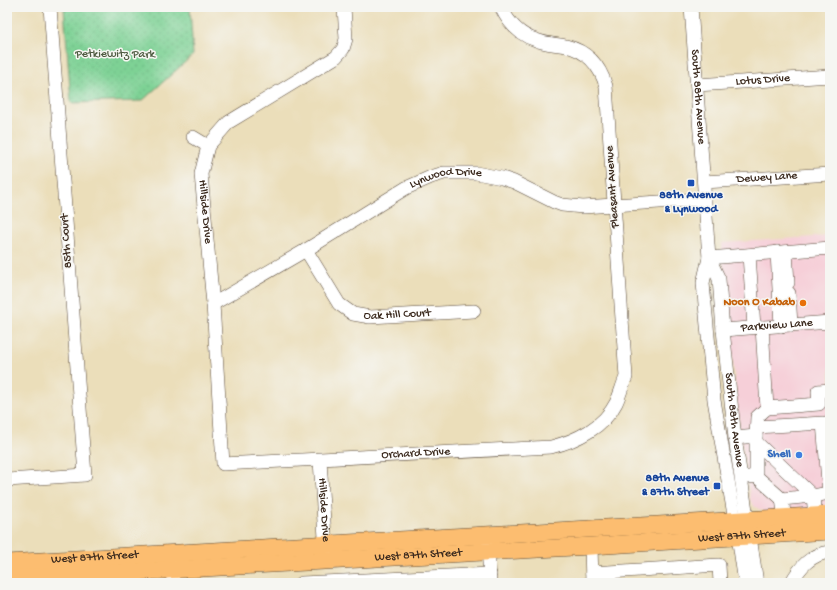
<svg xmlns="http://www.w3.org/2000/svg" width="837" height="590" viewBox="0 0 837 590" font-family="'Gochi Hand',sans-serif">
<style>
.built{fill:#f6cfd8}
.green{fill:url(#green-dots);stroke:#5c7e5a}
.lines{fill:none;stroke-linecap:round;stroke-linejoin:round}
.minor-casing{stroke:#554535;stroke-width:14}
.major-casing{stroke:#554535;stroke-width:18}
.minor{stroke:#fff;stroke-width:13}
.major{stroke:#fcbd6f;stroke-width:17}
.transit-dot{fill:#1a4fb4;stroke:#f6f6f2;stroke-width:1.5}
.food-dot{fill:#e8710a;stroke:#f6f6f2;stroke-width:1.5}
.shop-dot{fill:#3f7fe0;stroke:#f6f6f2;stroke-width:1.5}
.labels{text-anchor:middle;dominant-baseline:central;stroke-width:3;stroke-linejoin:round;paint-order:stroke}
.park-label{font-size:12px;fill:#4f5c42;stroke:#f6f6f2}
.street-label{font-size:12px;fill:#3b2a1e;stroke:#f6f6f2}
.transit-label{font-size:12px;font-weight:bold;fill:#164399;stroke:#f6f6f2}
.food-label{font-size:12px;font-weight:bold;fill:#c56008;stroke:#f6f6f2;text-anchor:end}
.shop-label{font-size:12px;font-weight:bold;fill:#366cbe;stroke:#f6f6f2;text-anchor:end}
</style>
<defs>
<pattern id="green-dots" width="8" height="8" patternUnits="userSpaceOnUse"><rect width="8" height="8" fill="#7ed295"/><path d="M2 2h.1M6 6h.1" fill="none" stroke="#6eb480" stroke-width="1.8" stroke-linecap="round"/></pattern>
</defs>
<rect width="100%" height="100%" fill="#f6f6f2"/>
<filter id="ink" filterUnits="userSpaceOnUse"><feTurbulence type="fractalNoise" baseFrequency=".025" numOctaves="2"/><feDisplacementMap in="SourceGraphic" scale="8" xChannelSelector="R" yChannelSelector="G"/><feConvolveMatrix kernelMatrix="1 2 1 2 8 2 1 2 1" color-interpolation-filters="sRGB"/></filter>
<filter id="wash" filterUnits="userSpaceOnUse"><feTurbulence type="fractalNoise" baseFrequency=".012" numOctaves="4" result="noise"/><feDisplacementMap in="SourceGraphic" scale="16" xChannelSelector="R" yChannelSelector="G"/><feGaussianBlur stdDeviation="0.9" result="paint"/><feColorMatrix in="noise" values="0 0 0 0 0 0 0 0 0 0 0 0 0 0 0 0 0 1.4 0 .05"/><feComposite in="paint" operator="in"/></filter>
<g filter="url(#wash)">
<rect width="100%" height="100%" fill="#ebdeba"/>
<path class="built" d="M 830,236 L 830,509 L 765,512 L 755,507 L 750,500 L 739,424 L 721,243 Z"/>
<path class="green" d="M 78,7 L 190,7 L 193,55 L 142,101 L 71,103 L 64,8 Z"/>
</g>
<g filter="url(#ink)">
<g class="lines">
<g class="minor-casing">
<g id="minor">
<path id="s1" d="M 344,7 L 346,39 L 343,49 L 336,57 L 229,122 L 208,146 L 201,174 L 213,304 L 223,464 L 551,447 C 576,441 604,427 616,403 C 620,395 622,386 626,377 L 606,86 C 600,66 587,51 566,46 C 556,44 545,44 536,40 C 519,35 508,22 501,7"/>
<path id="s2" d="M 691,7 L 709,258 L 703,283 L 714,400 L 740,549 L 745,583"/>
<path id="s3" d="M 697,85 L 830,76"/>
<path d="M 193,137 L 208,146"/>
<path id="s4" d="M 704,182 L 830,174"/>
<path id="s5" d="M 306,250 L 339,304 L 353,314 L 370,317 L 474,311"/>
<path d="M 777,252 L 781,326"/>
<path d="M 786,252 L 788,283"/>
<path d="M 749,255 L 754,327"/>
<path id="s6" d="M 709,258 L 719,279 L 723,330 L 735,438 L 757,583"/>
<path d="M 709,258 L 830,248"/>
<path d="M 789,293 L 791,325"/>
<path id="s7" d="M 213,304 L 306,250 L 406,188 L 431,177 L 444,173 L 476,173 L 502,178 L 514,182 L 554,202 L 562,205 L 583,207 L 705,199"/>
<path d="M 762,327 L 767,408 L 819,404 L 818,391 L 830,390"/>
<path id="s8" d="M 723,330 L 830,322"/>
<path d="M 756,436 L 757,417 L 767,408"/>
<path d="M 735,438 L 756,436 L 756,476"/>
<path d="M 756,442 L 813,496 L 829,493 L 823,423 L 757,427"/>
<path id="s9" d="M 320,460 L 326,553"/>
<path d="M 749,477 L 756,476 L 782,499"/>
<path d="M 7,480 L 85,475 L 50,7"/>
<path d="M 785,519 L 782,499 L 813,496 L 815,517"/>
<path d="M 488,543 L 490,583"/>
<path d="M 591,546 L 592,583"/>
<path d="M 172,561 L 173,583"/>
<path d="M 592,573 L 719,565 L 720,583"/>
<path d="M 302,583 L 490,574"/>
<path d="M 791,583 C 800,567 811,554 830,552"/>
</g>
</g>
<g class="major-casing">
<g id="major">
<path id="s10" d="M 7,563 L 830,515"/>
<path id="s11" d="M 7,579 L 591,546 L 830,531"/>
</g>
</g>
<use href="#minor" class="minor"/>
<use href="#major" class="major"/>
</g>
</g>
<g class="transit-dot">
<rect x="687" y="179" width="8" height="8" rx="2"/>
<rect x="713" y="482" width="8" height="8" rx="2"/>
</g>
<circle class="food-dot" cx="803" cy="303" r="4"/>
<circle class="shop-dot" cx="799" cy="455" r="4"/>
<g class="labels">
<g class="park-label">
<text x="115" y="55">Petkiewitz Park</text>
</g>
<g class="street-label">
<text stroke="none"><textPath href="#s3" startOffset="66">Lotus Drive</textPath></text>
<text stroke="none"><textPath href="#s2" startOffset="90">South 88th Avenue</textPath></text>
<text stroke="none"><textPath href="#s4" startOffset="63">Dewey Lane</textPath></text>
<text stroke="none"><textPath href="#s7" startOffset="267">Lynwood Drive</textPath></text>
<text transform="translate(613 187) rotate(-94)">Pleasant Avenue</text>
<text stroke="none"><textPath href="#s1" startOffset="277">Hillside Drive</textPath></text>
<text transform="translate(67 241) rotate(-94)">85th Court</text>
<text stroke="none"><textPath href="#s5" startOffset="125">Oak Hill Court</textPath></text>
<text stroke="none"><textPath href="#s8" startOffset="54">Parkview Lane</textPath></text>
<text stroke="none"><textPath href="#s6" startOffset="165">South 88th Avenue</textPath></text>
<text stroke="none"><textPath href="#s1" startOffset="723">Orchard Drive</textPath></text>
<text stroke="none"><textPath href="#s9" startOffset="50">Hillside Drive</textPath></text>
<text stroke="none"><textPath href="#s11" startOffset="736">West 87th Street</textPath></text>
<text stroke="none"><textPath href="#s11" startOffset="412">West 87th Street</textPath></text>
<text stroke="none"><textPath href="#s10" startOffset="88">West 87th Street</textPath></text>
</g>
<g class="transit-label">
<text x="691" y="196">88th Avenue<tspan x="691" dy="14">&amp; Lynwood</tspan></text>
<text x="709" y="479" text-anchor="end">88th Avenue<tspan x="709" dy="14">&amp; 87th Street</tspan></text>
</g>
<g class="food-label">
<text x="795" y="303">Noon O Kabab</text>
</g>
<g class="shop-label">
<text x="791" y="455">Shell</text>
</g>
</g>
<rect width="837" height="590" fill="none" stroke="#f6f6f2" stroke-width="24"/>
</svg>
